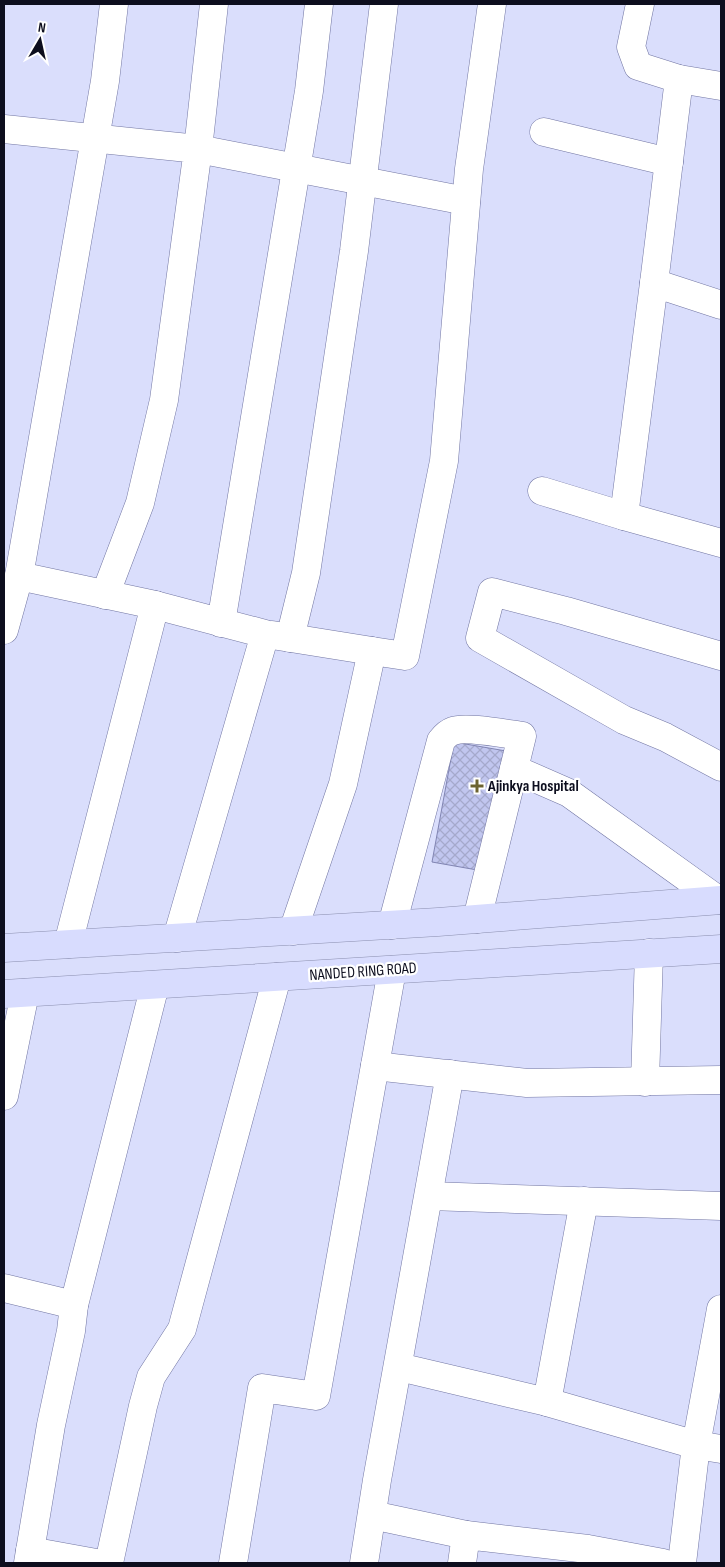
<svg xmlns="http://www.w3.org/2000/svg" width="725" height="1567" viewBox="0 0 725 1567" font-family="'Sofia Sans Condensed',sans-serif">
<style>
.building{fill:url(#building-cross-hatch);stroke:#8185b3}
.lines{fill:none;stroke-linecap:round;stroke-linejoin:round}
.minor-casing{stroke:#7276a3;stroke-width:29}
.trunk-casing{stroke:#8b8faf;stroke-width:29}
.minor{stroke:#fff;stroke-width:28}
.trunk{stroke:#d8dcfe;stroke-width:28}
.poi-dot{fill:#6c6330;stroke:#fff;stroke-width:2}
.labels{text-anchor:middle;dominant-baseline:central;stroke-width:4.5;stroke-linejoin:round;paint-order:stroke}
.poi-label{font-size:16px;font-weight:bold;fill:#0d0e1e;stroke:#fff;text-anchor:start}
.street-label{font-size:16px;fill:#0d0e1e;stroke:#fff}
</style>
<defs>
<pattern id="building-cross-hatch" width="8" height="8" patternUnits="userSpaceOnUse" patternTransform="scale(1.25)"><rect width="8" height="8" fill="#c1c6ef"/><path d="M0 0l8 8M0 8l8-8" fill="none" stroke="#a5a9cc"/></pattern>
</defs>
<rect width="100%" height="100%" fill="#dadefc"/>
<path class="building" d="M 454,742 L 506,751 L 483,871 L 432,862 Z"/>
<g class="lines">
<g class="minor-casing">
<g id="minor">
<path d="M 214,4 L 198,149 L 466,201"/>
<path d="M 640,4 L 631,47 L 638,66 L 679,79"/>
<path d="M 4,129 L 198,149 L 164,400 L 140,503 L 105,595"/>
<path d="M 544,132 L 669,162"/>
<path d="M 654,283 L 679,79 L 721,86"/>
<path d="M 542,491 L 624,516 L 721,543"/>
<path d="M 624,516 L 654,283 L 721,305"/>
<path d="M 19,576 L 155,605 L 68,944"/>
<path d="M 155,605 L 265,634 L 177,938"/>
<path d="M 221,623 L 309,91 L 319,4"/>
<path d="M 4,630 L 19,576 L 105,81 L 114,4"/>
<path d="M 272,635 L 372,651"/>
<path d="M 290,638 L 306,573 L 354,251 L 384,4"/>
<path d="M 721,656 L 566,611 L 492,592 L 480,638 L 624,720 L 665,737 L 721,767"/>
<path d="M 514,769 L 569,793 L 718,900"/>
<path d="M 392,925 L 441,741 C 444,737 447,733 453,731 C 465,726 506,734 522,736 L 477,919"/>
<path d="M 293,931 L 343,784 L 372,651 L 405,656 L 444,461 L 469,169 L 492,4"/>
<path d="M 375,1066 L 527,1083 L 721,1080"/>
<path d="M 645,1082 L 649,953"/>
<path d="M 4,1096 L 25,993"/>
<path d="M 429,1196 L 721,1206"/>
<path d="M 4,1288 L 74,1305 L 155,985"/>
<path d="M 399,1367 L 547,1402 L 696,1445 L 721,1449"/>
<path d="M 547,1402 L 584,1201"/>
<path d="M 372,1515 L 466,1535"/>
<path d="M 30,1551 L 96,1563"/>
<path d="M 28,1563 L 51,1425 L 71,1331 L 74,1305"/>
<path d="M 109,1563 L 143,1406 L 151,1377 L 182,1329 L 277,977"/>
<path d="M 233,1563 L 262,1388 L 316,1396 L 392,970"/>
<path d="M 364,1563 L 377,1480 L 450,1074"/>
<path d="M 462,1563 L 466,1535 L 588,1549 L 663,1563"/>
<path d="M 682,1563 L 696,1445 L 721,1309"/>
</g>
</g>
<g class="trunk-casing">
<g id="trunk">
<path d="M 4,948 L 438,922 L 721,900"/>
<path d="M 4,994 L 721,949"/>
</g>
</g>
<use href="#minor" class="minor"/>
<use href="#trunk" class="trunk"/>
</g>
<path class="poi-dot" d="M474.5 778.5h5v5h5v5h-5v5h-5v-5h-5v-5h5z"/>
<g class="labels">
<g class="poi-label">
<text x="488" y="786">Ajinkya Hospital</text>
</g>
<g class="street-label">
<text transform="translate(363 972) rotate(-4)">NANDED RING ROAD</text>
</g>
</g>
<rect width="725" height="1567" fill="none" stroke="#0d0e1e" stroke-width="10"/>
<g transform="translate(40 40) rotate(9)" stroke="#ffffff" stroke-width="4" paint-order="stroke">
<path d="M0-4L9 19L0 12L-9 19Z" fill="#0d0e1e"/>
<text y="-8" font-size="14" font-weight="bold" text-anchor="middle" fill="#0d0e1e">N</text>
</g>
</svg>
